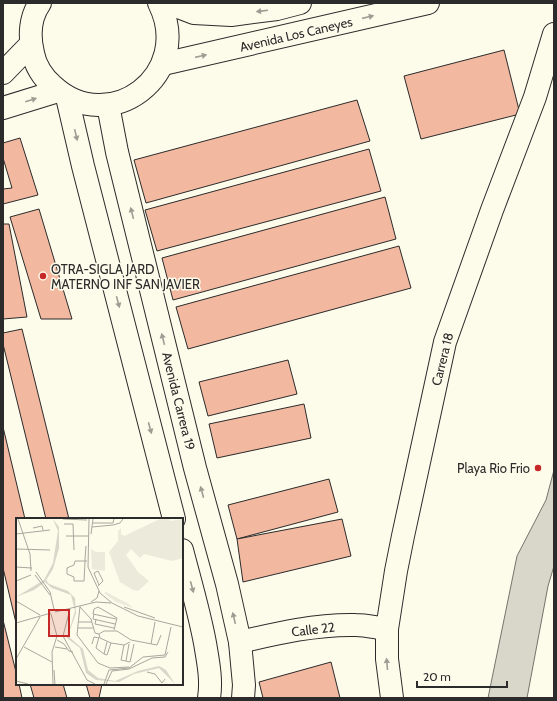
<svg xmlns="http://www.w3.org/2000/svg" width="557" height="701" viewBox="0 0 557 701" font-family="Cabin,sans-serif">
<style>
.water{fill:#d8d7c9;stroke:#74746e}
.building{fill:#f2b8a0;stroke:#2b2b2b}
.lines{fill:none;stroke-linecap:round;stroke-linejoin:round}
.minor-casing{stroke:#2b2b2b;stroke-width:24}
.tertiary-casing{stroke:#2b2b2b;stroke-width:24}
.secondary-casing{stroke:#2b2b2b;stroke-width:24}
.minor{stroke:#fdfbea;stroke-width:22}
.tertiary{stroke:#fdfbea;stroke-width:22}
.secondary{stroke:#fdfbea;stroke-width:22}
.oneway{fill:#9e9d94}
.poi-dot{fill:#c62828;stroke:#fdfbea;stroke-width:1.5}
.labels{text-anchor:middle;dominant-baseline:central;stroke-width:3;stroke-linejoin:round;paint-order:stroke}
.street-label{font-size:13px;fill:#2b2b2b;stroke:#fdfbea}
.poi-label{font-size:13px;fill:#2b2b2b;stroke:#fdfbea;text-anchor:start}
.inset-road{fill:none;stroke:#a9a89e;stroke-width:1}
.view{fill:#c62828;fill-opacity:0.15;stroke:#c62828;stroke-width:2}
.inset-edge{fill:none;stroke:#2b2b2b;stroke-width:2}
</style>
<rect width="100%" height="100%" fill="#fdfbea"/>
<path class="water" d="M 554,470 L 554,566 L 548,586 L 527,698 L 488,698 L 517,556 L 546,500 Z"/>
<g class="building">
<path d="M 504,50 L 520,114 L 421,139 L 404,76 Z"/>
<path d="M 357,100 L 370,141 L 146,203 L 134,160 Z"/>
<path d="M 20,138 L 38,195 L 3,204 L 3,189 L 12,188 L 3,158 L 3,143 Z"/>
<path d="M 369,149 L 381,191 L 157,251 L 145,210 Z"/>
<path d="M 385,197 L 396,239 L 173,300 L 162,258 Z"/>
<path d="M 39,209 L 72,319 L 41,319 L 10,217 Z"/>
<path d="M 3,224 L 9,224 L 27,317 L 3,319 Z"/>
<path d="M 399,246 L 411,288 L 188,349 L 176,307 Z"/>
<path d="M 22,329 L 69,519 L 46,519 L 3,344 L 3,333 Z"/>
<path d="M 288,360 L 297,394 L 208,416 L 199,382 Z"/>
<path d="M 304,404 L 311,438 L 217,458 L 209,424 Z"/>
<path d="M 3,427 L 25,519 L 17,519 L 17,627 L 3,568 Z"/>
<path d="M 329,479 L 338,512 L 237,539 L 228,505 Z"/>
<path d="M 342,519 L 351,556 L 243,582 L 237,539 Z"/>
<path d="M 3,620 L 17,676 L 17,684 L 19,684 L 22,698 L 3,698 Z"/>
<path d="M 331,662 L 340,698 L 263,698 L 259,682 Z"/>
<path d="M 30,684 L 63,684 L 67,698 L 34,698 Z"/>
<path d="M 86,684 L 102,684 L 99,698 L 90,698 Z"/>
</g>
<g class="lines">
<g class="minor-casing">
<g id="minor">
<path d="M 240,642 C 278,633 317,624 356,625 C 366,625 377,628 387,629"/>
<path d="M 392,698 L 387,659 L 387,629 L 396,571 L 403,536 L 445,342 L 492,210 L 535,97 L 554,34"/>
</g>
</g>
<g class="tertiary-casing">
<g id="tertiary">
<path d="M 67,97 L 83,166 L 174,519"/>
<path d="M 108,105 L 117,152 L 195,468 L 227,584 L 240,642 L 244,685 L 243,698"/>
<path d="M 182,550 C 190,581 199,611 205,643 C 208,661 212,680 209,698"/>
</g>
</g>
<g class="secondary-casing">
<g id="secondary">
<path d="M 40,3 C 30,17 29,36 33,53 C 35,65 43,78 53,86 C 109,138 195,75 159,3"/>
<path d="M 168,3 L 194,13 L 231,15 L 277,9 L 300,3"/>
<path d="M 163,64 L 428,3"/>
<path d="M 3,73 L 31,44"/>
<path d="M 3,108 L 58,91"/>
</g>
</g>
<use href="#minor" class="minor"/>
<use href="#tertiary" class="tertiary"/>
<use href="#secondary" class="secondary"/>
</g>
<defs><path id="oneway-solid" d="M-6-.8H1V-3.2L6.5 0L1 3.2V.8H-6Z"/></defs>
<g class="oneway">
<use href="#oneway-solid" transform="translate(262 11) rotate(173)"/>
<use href="#oneway-solid" transform="translate(368 17) rotate(-13)"/>
<use href="#oneway-solid" transform="translate(201 56) rotate(-13)"/>
<use href="#oneway-solid" transform="translate(31 100) rotate(-17)"/>
<use href="#oneway-solid" transform="translate(76 135) rotate(77)"/>
<use href="#oneway-solid" transform="translate(132 213) rotate(-104)"/>
<use href="#oneway-solid" transform="translate(118 302) rotate(75)"/>
<use href="#oneway-solid" transform="translate(163 339) rotate(-104)"/>
<use href="#oneway-solid" transform="translate(150 428) rotate(75)"/>
<use href="#oneway-solid" transform="translate(202 492) rotate(-105)"/>
<use href="#oneway-solid" transform="translate(192 587) rotate(75)"/>
<use href="#oneway-solid" transform="translate(234 618) rotate(-103)"/>
<use href="#oneway-solid" transform="translate(387 664) rotate(-95)"/>
</g>
<g class="poi-dot">
<circle cx="43" cy="276" r="4"/>
<circle cx="538" cy="468" r="4"/>
</g>
<g class="labels">
<g class="street-label">
<text transform="translate(296 34) rotate(-13)">Avenida Los Caneyes</text>
<text transform="translate(442 359) rotate(-76)">Carrera 18</text>
<text transform="translate(179 401) rotate(76)">Avenida Carrera 19</text>
<text transform="translate(313 629) rotate(-7)">Calle 22</text>
</g>
<g class="poi-label">
<text x="51" y="269">OTRA-SIGLA JARD<tspan x="51" dy="15">MATERNO INF SAN JAVIER</tspan></text>
<text x="530" y="468" text-anchor="end">Playa Rio Frio</text>
</g>
</g>
<g transform="translate(16 518)">
<rect width="167" height="167" fill="#fdfbea"/>
<path d="M 144,1 L 153,1 L 154,3 L 167,1 L 167,40 L 156,43 L 128,36 L 124,40 L 115,31 L 110,37 L 122,54 L 133,63 L 122,73 L 117,72 L 104,64 L 93,34 L 102,23 L 102,13 L 105,10 L 105,16 L 108,18 ZM 75,31 L 80,34 L 89,34 L 89,53 L 76,51 ZM 90,74 L 113,86 L 117,90 L 100,84 L 88,75 Z" fill="#ecebdb"/>
<path d="M 37,1 L 43,9 L 43,30 L 37,51 L 30,62 L 33,66 L 52,73 L 59,80 L 60,95 L 52,118 L 67,131 L 72,152 L 82,160 L 99,163 L 122,153 L 143,148 L 150,152 L 159,166 L 143,150 L 118,156 L 103,164 L 80,162 L 70,155 L 64,130 L 51,120 L 59,93 L 55,77 L 36,70 L 29,64 L 18,72 L 0,79 L 28,62 L 37,45 L 42,13 Z" fill="#d8d7c9"/>
<path class="inset-road" d="M 2,1 L 14,36 L 15,53M 47,1 L 71,2M 73,1 L 72,49 L 84,75 L 96,85 L 122,98 L 167,109M 77,5 L 97,5 L 98,1M 48,6 L 57,6 L 58,32M 76,9 L 97,7 L 104,5 L 107,1M 17,10 L 26,8 L 27,12M 0,16 L 34,12M 75,16 L 77,1M 50,18 L 73,18M 70,28 L 69,41 L 69,44 L 68,63 L 58,63 L 58,59 L 51,56 L 51,50 L 58,47 L 59,43 L 71,43M 0,31 L 34,32M 0,49 L 16,50M 20,54 L 34,74 L 38,91M 19,57 L 34,77M 0,63 L 15,57M 82,68 L 87,63 L 82,53 L 78,55 L 83,67M 0,83 L 24,97M 75,84 L 81,80 L 83,73M 64,88 L 61,117 L 82,145 L 94,150 L 113,149M 64,89 L 75,101 L 79,115 L 83,116M 108,89 L 139,100M 54,91 L 47,118 L 71,162 L 79,166M 39,94 L 80,84 L 95,85M 35,96 L 41,118 L 36,134 L 37,166M 78,96 L 77,101 L 99,106M 80,101 L 79,106 L 98,110M 63,104 L 76,104M 0,105 L 35,95M 62,110 L 77,110M 98,112 L 101,100 L 82,89 L 78,91 L 77,96 L 100,101M 83,116 L 88,113 L 101,113 L 115,122 L 141,127 L 145,117M 83,116 L 84,120 L 95,125 L 108,127 L 114,124M 83,119 L 80,130 L 88,136M 41,122 L 48,126 L 53,133 L 57,134M 91,124 L 88,136 L 91,137 L 95,125M 76,126 L 78,119 L 83,120M 135,126 L 139,104M 108,127 L 105,142 L 114,144 L 118,126M 8,129 L 36,144M 39,129 L 51,131M 0,141 L 24,99M 110,143 L 113,126M 38,152 L 39,166M 131,154 L 139,156 L 146,165 L 149,161M 0,163 L 12,166M 88,166 L 93,152 L 113,150 L 127,139 L 149,137 L 155,109M 90,166 L 96,153 L 113,151 L 136,140 L 149,139 L 152,134"/>
<path class="view" d="M 33,92 L 53,92 L 53,118 L 33,118 Z"/>
<rect width="167" height="167" class="inset-edge"/>
</g>
<rect width="557" height="701" fill="none" stroke="#2b2b2b" stroke-width="8"/>
<path d="M417 681v6h90v-6" fill="none" stroke="#2b2b2b" stroke-width="2"/>
<text x="423" y="681" font-size="12" fill="#2b2b2b" stroke="#fdfbea" stroke-width="3" paint-order="stroke">20 m</text>
</svg>
